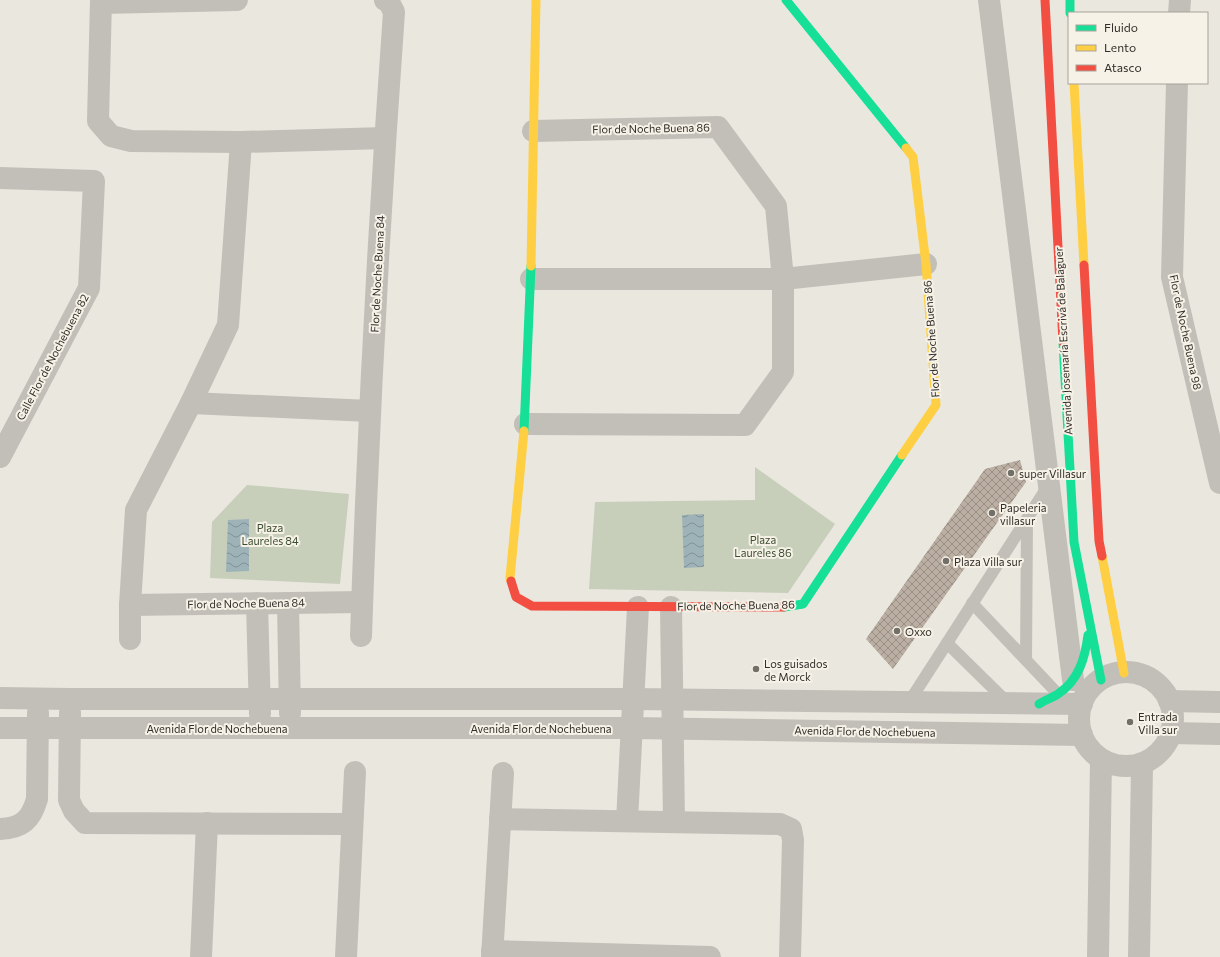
<svg xmlns="http://www.w3.org/2000/svg" width="1220" height="957" viewBox="0 0 1220 957" font-family="Commissioner,sans-serif">
<style>
.park{fill:#c7cfbb}
.water{fill:url(#water-waves)}
.building{fill:url(#building-cross-hatch)}
.lines{fill:none;stroke-linecap:round;stroke-linejoin:round}
.lane{stroke:#c2bfb9;stroke-width:12}
.street{stroke:#c2bfb9;stroke-width:22}
.fast{stroke:#16e098;stroke-width:9}
.slow{stroke:#ffcf43;stroke-width:9}
.jam{stroke:#f24e42;stroke-width:9}
.poi-dot{fill:#726e68;stroke:#f6f2e7;stroke-width:1.5}
.labels{text-anchor:middle;dominant-baseline:central;stroke-width:4;stroke-linejoin:round;paint-order:stroke}
.street-label{font-size:11px;fill:#322d28;stroke:#f6f2e7}
.poi-label{font-size:11px;fill:#322d28;stroke:#f6f2e7;text-anchor:start}
.park-label{font-size:11px;fill:#3c4d2f;stroke:#f6f2e7}
</style>
<defs>
<pattern id="water-waves" width="16" height="10" patternUnits="userSpaceOnUse"><rect width="16" height="10" fill="#9eb3b8"/><path d="M0 5q4-4 8 0t8 0" fill="none" stroke="#819296"/></pattern>
<pattern id="building-cross-hatch" width="8" height="8" patternUnits="userSpaceOnUse"><rect width="8" height="8" fill="#bbafa3"/><path d="M0 0l8 8M0 8l8-8" fill="none" stroke="#998f85"/></pattern>
</defs>
<rect width="100%" height="100%" fill="#eae7df"/>
<g class="park">
<path d="M 755,467 L 835,524 L 788,593 L 589,589 L 595,502 L 755,500 Z"/>
<path d="M 247,485 L 349,494 L 340,584 L 210,578 L 212,522 Z"/>
</g>
<g class="water">
<path d="M 704,514 L 704,567 L 684,568 L 682,515 Z"/>
<path d="M 249,519 L 249,571 L 226,572 L 228,520 Z"/>
</g>
<path class="building" d="M 1020,460 L 1026,482 L 893,669 L 866,639 L 985,469 Z"/>
<g class="lines">
<g class="lane">
<path d="M 972,603 L 1058,694"/>
<path d="M 947,643 L 1008,703"/>
<path d="M 1026,660 L 1027,519"/>
<path d="M 909,702 L 1048,486"/>
</g>
<g class="street">
<path d="M 101,0 L 98,121 L 111,136 L 131,141 L 241,142 L 385,138"/>
<path d="M 989,0 L 1073,680"/>
<path d="M 101,3 L 237,0"/>
<path d="M 1179,13 L 1180,0"/>
<path d="M 1177,83 L 1172,277 L 1220,483"/>
<path d="M 0,178 L 94,181 L 89,288 L 0,457"/>
<path d="M 531,279 L 783,279 L 926,264"/>
<path d="M 191,403 L 370,411"/>
<path d="M 525,424 L 745,425 L 783,372 L 783,279 L 776,206 L 718,127 L 533,131"/>
<path d="M 257,603 L 260,714"/>
<path d="M 288,603 L 290,713"/>
<path d="M 130,605 L 362,602"/>
<path d="M 671,607 L 674,822"/>
<path d="M 361,636 C 368,428 379,220 394,12 L 389,2 L 385,0"/>
<path d="M 130,639 L 130,605 L 136,510 L 191,403 L 228,325 L 241,142"/>
<circle cx="1126" cy="719" r="47"/>
<path d="M 0,698 L 70,699 L 633,699 L 1082,704"/>
<path d="M 1169,701 L 1220,702"/>
<path d="M 70,713 L 69,800 L 74,811 L 85,823 L 352,824"/>
<path d="M 0,728 L 632,728 L 1082,735"/>
<path d="M 1170,733 L 1220,734"/>
<path d="M 500,819 L 780,824 L 791,829 L 793,840 L 790,957"/>
<path d="M 627,821 L 638,607"/>
<path d="M 0,829 C 22,828 31,820 37,799 L 38,713"/>
<path d="M 492,951 L 710,957"/>
<path d="M 201,957 L 207,823"/>
<path d="M 346,957 L 355,772"/>
<path d="M 492,957 L 503,773"/>
<path d="M 1098,957 L 1101,760"/>
<path d="M 1139,957 L 1142,764"/>
</g>
<g class="fast">
<path d="M 786,0 L 906,148"/>
<path d="M 1070,0 L 1070,13"/>
<path d="M 1063,342 L 1074,542 L 1101,680"/>
<path d="M 524,431 L 531,266"/>
<path d="M 784,607 L 803,604 L 902,455"/>
<path d="M 1039,704 C 1045,700 1052,698 1058,694 C 1079,680 1085,658 1088,635"/>
</g>
<g class="slow">
<path d="M 1074,83 L 1084,265"/>
<path d="M 531,266 L 536,0"/>
<path d="M 902,455 L 936,405 L 926,264 L 913,157 L 906,148"/>
<path d="M 1102,556 L 1124,673"/>
<path d="M 511,581 L 510,578 L 524,431"/>
</g>
<g class="jam">
<path d="M 1045,0 L 1063,342"/>
<path d="M 1084,265 L 1099,541 L 1102,556"/>
<path d="M 511,581 L 516,597 L 532,606 L 784,607"/>
</g>
</g>
<g class="poi-dot">
<circle cx="1011" cy="473" r="4"/>
<circle cx="992" cy="513" r="4"/>
<circle cx="946" cy="561" r="4"/>
<circle cx="897" cy="631" r="4"/>
<circle cx="756" cy="669" r="4"/>
<circle cx="1130" cy="722" r="4"/>
</g>
<g class="labels">
<g class="street-label">
<text transform="translate(651 128) rotate(-1)">Flor de Noche Buena 86</text>
<text transform="translate(377 274) rotate(-87)">Flor de Noche Buena 84</text>
<text transform="translate(1186 332) rotate(78)">Flor de Noche Buena 98</text>
<text transform="translate(931 339) rotate(-94)">Flor de Noche Buena 86</text>
<text transform="translate(1063 341) rotate(-93)">Avenida Josemaría Escrivá de Balaguer</text>
<text transform="translate(52 357) rotate(-62)">Calle Flor de Nochebuena 82</text>
<text transform="translate(246 603) rotate(-1)">Flor de Noche Buena 84</text>
<text transform="translate(736 605) rotate(-1)">Flor de Noche Buena 86</text>
<text x="217" y="728">Avenida Flor de Nochebuena</text>
<text x="541" y="728">Avenida Flor de Nochebuena</text>
<text transform="translate(865 731) rotate(1)">Avenida Flor de Nochebuena</text>
</g>
<g class="poi-label">
<text x="1019" y="473">super Villasur</text>
<text x="1000" y="507">Papeleria<tspan x="1000" dy="13">villasur</tspan></text>
<text x="954" y="561">Plaza Villa sur</text>
<text x="905" y="631">Oxxo</text>
<text x="764" y="663">Los guisados<tspan x="764" dy="13">de Morck</tspan></text>
<text x="1138" y="716">Entrada<tspan x="1138" dy="13">Villa sur</tspan></text>
</g>
<g class="park-label">
<text x="270" y="527">Plaza<tspan x="270" dy="13">Laureles 84</tspan></text>
<text x="763" y="539">Plaza<tspan x="763" dy="13">Laureles 86</tspan></text>
</g>
</g>
<rect x="1068" y="12" width="140" height="72" fill="#f6f2e7" stroke="#a8a39b"/>
<rect x="1076" y="25" width="20" height="6" fill="#16e098" stroke="#a8a39b"/>
<text x="1104" y="32" font-size="12" fill="#322d28">Fluido</text>
<rect x="1076" y="45" width="20" height="6" fill="#ffcf43" stroke="#a8a39b"/>
<text x="1104" y="52" font-size="12" fill="#322d28">Lento</text>
<rect x="1076" y="65" width="20" height="6" fill="#f24e42" stroke="#a8a39b"/>
<text x="1104" y="72" font-size="12" fill="#322d28">Atasco</text>
</svg>
